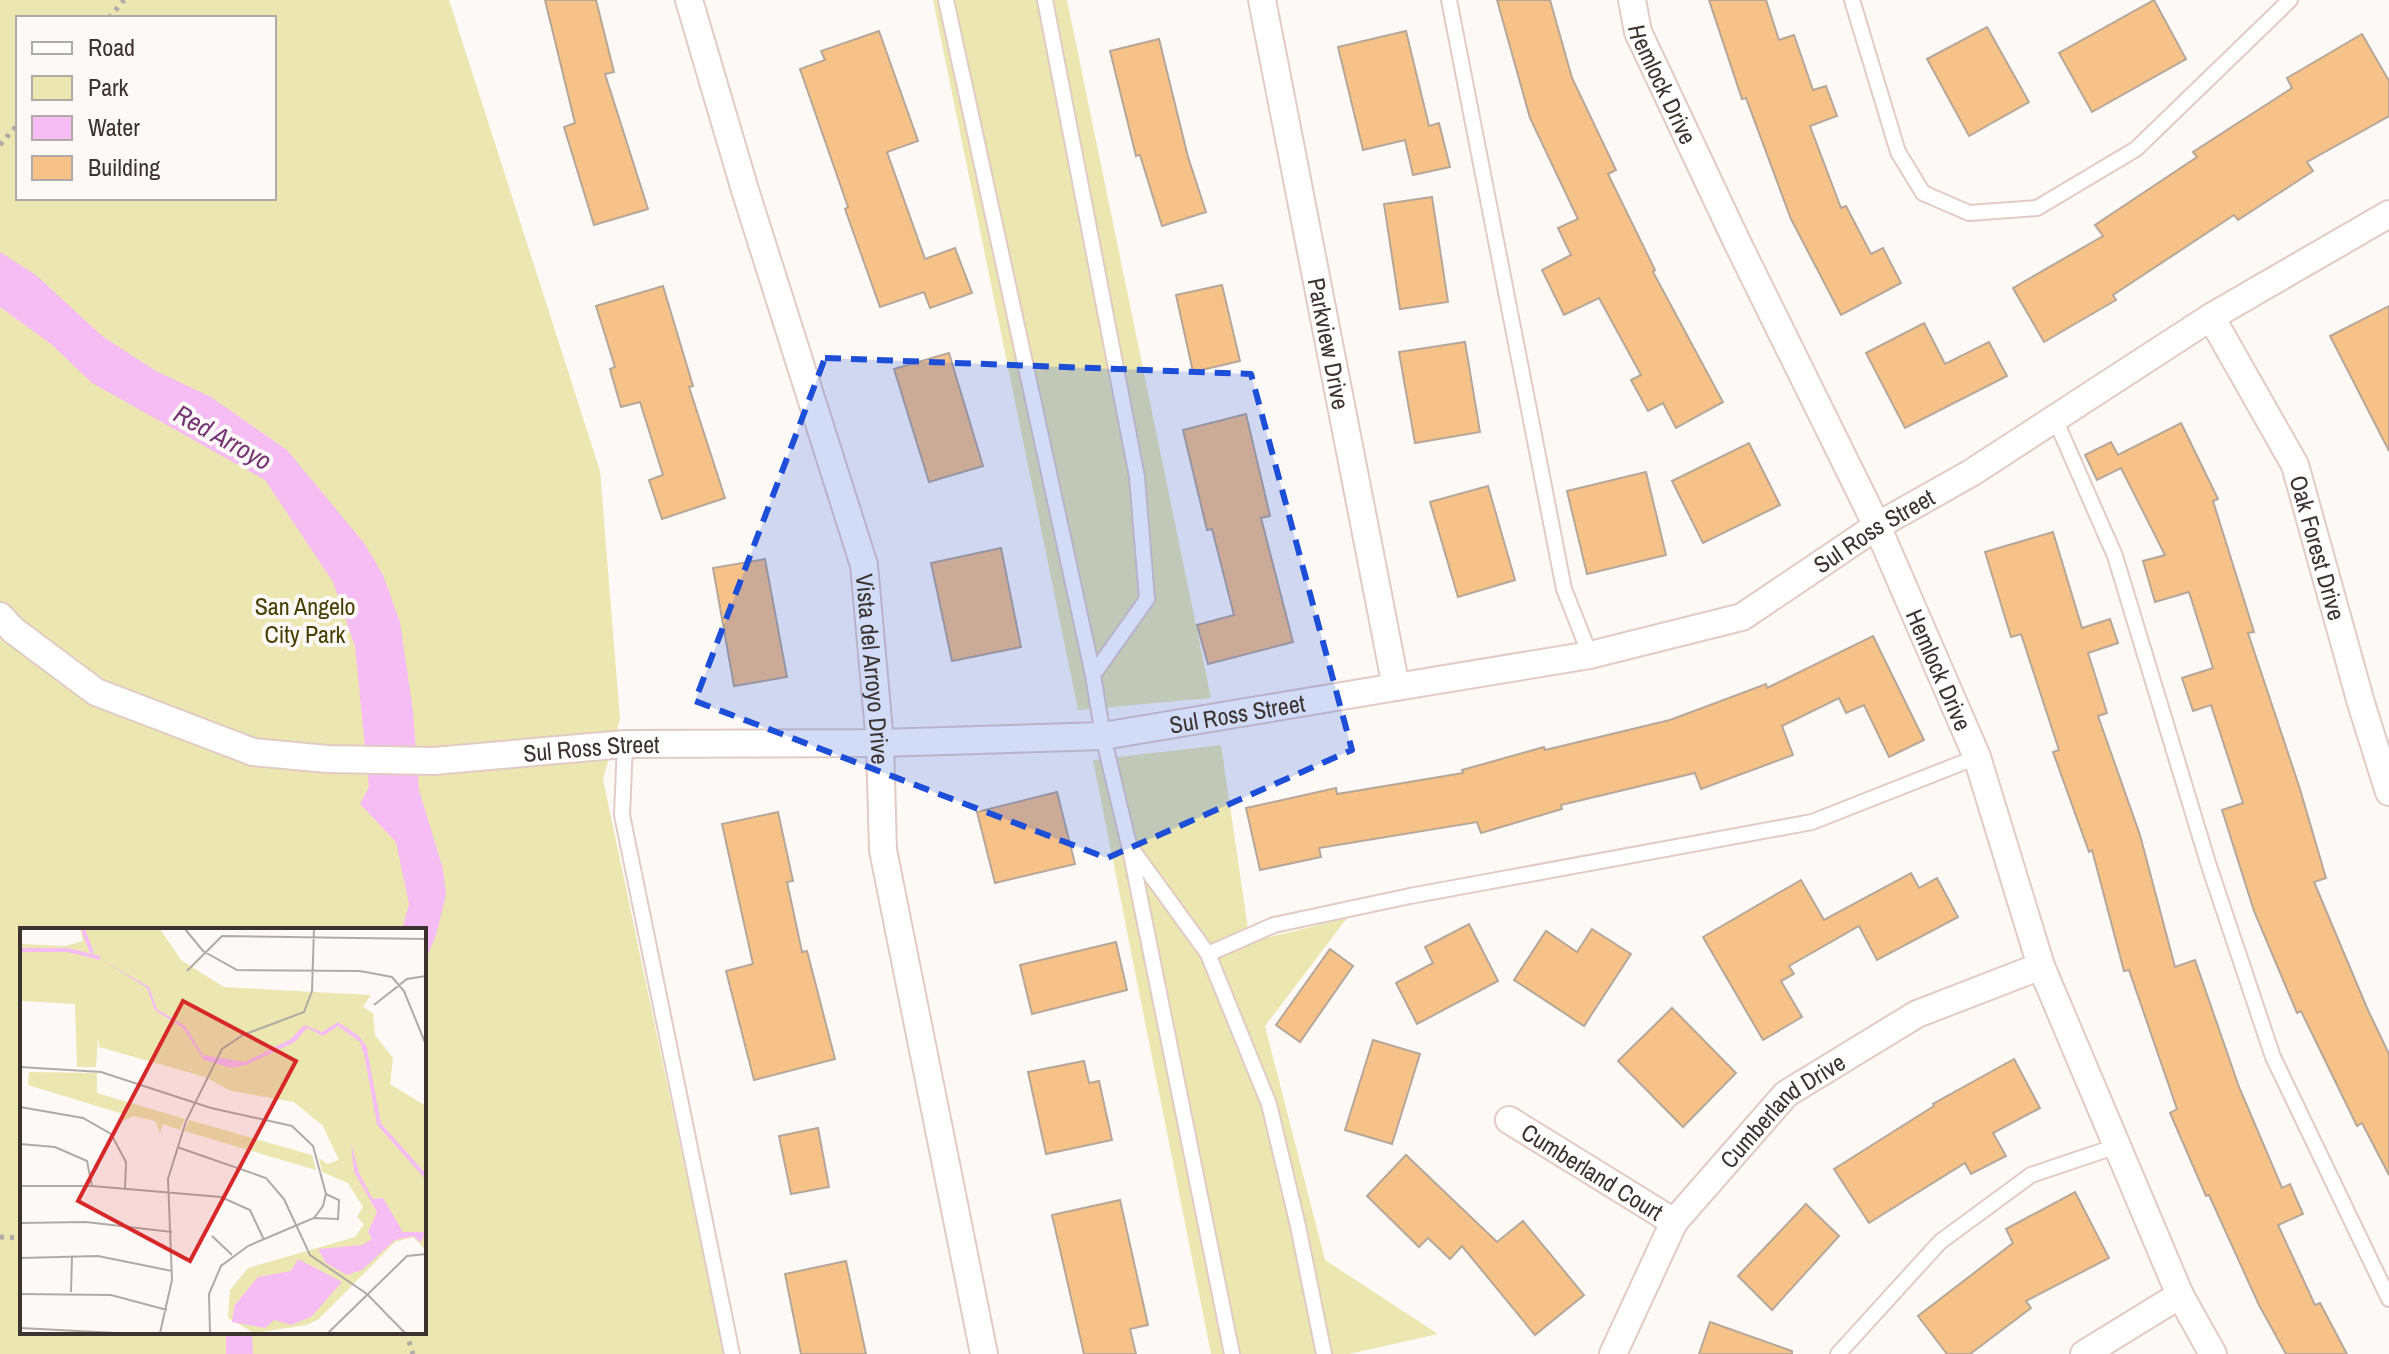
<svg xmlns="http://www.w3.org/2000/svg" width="2389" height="1354" viewBox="0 0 2389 1354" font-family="'Archivo Narrow',sans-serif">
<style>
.green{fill:#ece6b0;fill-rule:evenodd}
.water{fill:#f6bdf4}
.building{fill:#f7c288;stroke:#b6a798;stroke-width:2}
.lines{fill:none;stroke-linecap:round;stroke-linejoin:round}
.lane-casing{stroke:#e2cbc5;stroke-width:18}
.street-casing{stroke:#e2cbc5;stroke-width:30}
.path{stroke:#b1aba8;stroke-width:5;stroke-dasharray:4 6;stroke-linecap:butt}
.lane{stroke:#fff;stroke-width:14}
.street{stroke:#fff;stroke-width:26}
.marked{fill:#1d4ed8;fill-opacity:0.2;stroke:#1d4ed8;stroke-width:6;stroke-dasharray:16 10;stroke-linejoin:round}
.labels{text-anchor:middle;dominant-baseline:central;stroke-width:8;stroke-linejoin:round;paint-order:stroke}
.street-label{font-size:24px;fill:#3c3330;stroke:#fdf9f7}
.park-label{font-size:24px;fill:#463f01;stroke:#fdf9f7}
.water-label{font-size:26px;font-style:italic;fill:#763575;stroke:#fdf9f7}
.inset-river{fill:none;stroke:#f6bdf4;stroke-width:4}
.inset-road{fill:none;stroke:#b0aaa7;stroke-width:2}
.view{fill:#d62828;fill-opacity:0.15;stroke:#d62828;stroke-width:4}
.inset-edge{fill:none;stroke:#3c3330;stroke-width:4}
</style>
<rect width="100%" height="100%" fill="#fdf9f7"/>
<g class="green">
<path d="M 0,0 L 449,0 L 600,471 L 620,719 L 603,779 L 724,1354 L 0,1354 ZM 18,18 L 274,18 L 274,198 L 18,198 ZM 22,930 L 424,930 L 424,1332 L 22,1332 Z"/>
<path d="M 933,0 L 1067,0 L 1211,698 L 1078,710 Z"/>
<path d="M 1221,745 L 1250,942 L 1347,918 L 1265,1026 L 1325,1260 L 1438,1334 L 1349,1354 L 1211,1354 L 1093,760 Z"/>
</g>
<g class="water">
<path d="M 0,252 L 36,275 L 102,336 L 156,371 L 211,397 L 287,450 L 364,543 L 383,575 L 400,622 L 413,711 L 419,790 L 443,869 L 446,895 L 436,935 L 424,964 L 424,930 L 402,930 L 409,904 L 396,842 L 360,804 L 369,787 L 355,647 L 333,582 L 265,480 L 92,383 L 51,344 L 0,307 Z"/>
<path d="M 226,1332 L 252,1332 L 253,1354 L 226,1354 Z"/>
</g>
<g class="building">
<path d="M 545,0 L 596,0 L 614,72 L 605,74 L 648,209 L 594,225 L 564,127 L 575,123 Z"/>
<path d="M 1497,0 L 1550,0 L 1572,78 L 1616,170 L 1608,174 L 1655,270 L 1653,272 L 1723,402 L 1676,428 L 1663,403 L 1648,411 L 1631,380 L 1641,375 L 1599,298 L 1564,315 L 1542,270 L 1571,255 L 1558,228 L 1578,219 L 1530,118 Z"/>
<path d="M 1709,0 L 1766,0 L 1779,40 L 1794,35 L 1813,90 L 1826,86 L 1837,116 L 1810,126 L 1841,208 L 1846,206 L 1871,254 L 1883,248 L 1901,283 L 1841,315 L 1791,219 L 1746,98 L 1742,99 Z"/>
<path d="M 2154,0 L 2186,59 L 2092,112 L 2059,53 Z"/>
<path d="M 1987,27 L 2029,102 L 1969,136 L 1927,59 Z"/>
<path d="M 879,31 L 918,141 L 887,152 L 925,259 L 955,248 L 972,293 L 930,308 L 924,292 L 880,307 L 845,209 L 848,207 L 800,69 L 825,60 L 821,51 Z"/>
<path d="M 1406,31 L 1429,126 L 1439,123 L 1450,167 L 1413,175 L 1405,140 L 1363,150 L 1338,47 Z"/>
<path d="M 2362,34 L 2389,81 L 2389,116 L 2307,162 L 2313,171 L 2238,220 L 2234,215 L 2113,295 L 2116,300 L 2044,342 L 2013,288 L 2103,236 L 2095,225 L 2197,157 L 2193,152 L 2292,88 L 2287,78 Z"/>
<path d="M 1159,39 L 1188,157 L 1206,212 L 1162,226 L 1140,155 L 1136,156 L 1110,51 Z"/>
<path d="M 1432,197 L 1448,302 L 1400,309 L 1384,204 Z"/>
<path d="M 1222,285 L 1240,361 L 1193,372 L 1176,295 Z"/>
<path d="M 663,286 L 693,386 L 689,387 L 725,498 L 662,519 L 649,480 L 663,475 L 640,402 L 621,407 L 610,369 L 615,367 L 596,306 Z"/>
<path d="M 2389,306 L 2389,451 L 2330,336 Z"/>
<path d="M 1924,323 L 1945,364 L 1989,342 L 2007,376 L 1905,428 L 1866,353 Z"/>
<path d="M 1465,342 L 1480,432 L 1415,443 L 1399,352 Z"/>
<path d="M 949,353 L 983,466 L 929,482 L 894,369 Z"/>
<path d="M 1246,414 L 1270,516 L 1261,518 L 1293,642 L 1208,664 L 1197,625 L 1234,615 L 1212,529 L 1207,530 L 1183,430 Z"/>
<path d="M 2181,423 L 2218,499 L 2213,501 L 2254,632 L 2248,633 L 2299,786 L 2326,878 L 2314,882 L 2367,1008 L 2389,1054 L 2389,1175 L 2362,1123 L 2357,1126 L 2301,1011 L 2297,1013 L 2254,911 L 2222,810 L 2243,803 L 2211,705 L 2193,711 L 2182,678 L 2213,668 L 2189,592 L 2155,602 L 2143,561 L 2165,555 L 2121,468 L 2097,480 L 2085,455 L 2111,442 L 2118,455 Z"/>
<path d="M 1749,443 L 1780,505 L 1703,543 L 1672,481 Z"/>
<path d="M 1646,472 L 1666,555 L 1587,574 L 1567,491 Z"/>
<path d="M 1488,486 L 1515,580 L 1458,597 L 1430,502 Z"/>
<path d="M 2053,532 L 2082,628 L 2110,619 L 2118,643 L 2088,653 L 2107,713 L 2098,716 L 2140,835 L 2175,967 L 2195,960 L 2239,1087 L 2282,1188 L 2290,1184 L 2303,1214 L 2278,1225 L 2315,1305 L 2320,1303 L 2347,1354 L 2286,1354 L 2259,1305 L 2209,1195 L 2206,1196 L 2170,1113 L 2177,1109 L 2129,970 L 2124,971 L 2092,850 L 2089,852 L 2053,752 L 2059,750 L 2021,634 L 2011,637 L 1985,552 Z"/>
<path d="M 1001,548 L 1021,647 L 952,661 L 931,563 Z"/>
<path d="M 765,559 L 787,677 L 734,686 L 713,568 Z"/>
<path d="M 1873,636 L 1924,740 L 1889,757 L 1864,705 L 1846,713 L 1839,698 L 1782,726 L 1793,755 L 1701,789 L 1695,773 L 1561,805 L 1562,809 L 1481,833 L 1477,822 L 1319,848 L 1321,857 L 1260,870 L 1246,808 L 1336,788 L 1337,794 L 1463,773 L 1462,770 L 1544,747 L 1545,750 L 1670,720 L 1766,684 L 1767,688 Z"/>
<path d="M 1057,792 L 1075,864 L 995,883 L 977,812 Z"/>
<path d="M 778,812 L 793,881 L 787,882 L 802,952 L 807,951 L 835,1059 L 754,1080 L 726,971 L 753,964 L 722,824 Z"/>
<path d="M 1911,873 L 1919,888 L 1937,878 L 1958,917 L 1877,960 L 1859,926 L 1789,966 L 1794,974 L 1781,981 L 1802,1017 L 1763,1040 L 1703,937 L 1801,880 L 1824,920 Z"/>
<path d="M 1469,924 L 1498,981 L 1417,1024 L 1396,983 L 1433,963 L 1425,947 Z"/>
<path d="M 1592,929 L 1631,954 L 1584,1026 L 1514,980 L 1546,931 L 1577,952 Z"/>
<path d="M 1116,942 L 1127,990 L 1032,1014 L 1020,965 Z"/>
<path d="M 1330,949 L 1353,966 L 1300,1042 L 1276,1025 Z"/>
<path d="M 1672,1008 L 1736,1073 L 1683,1127 L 1618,1061 Z"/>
<path d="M 1373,1040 L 1420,1054 L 1392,1144 L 1345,1130 Z"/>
<path d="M 2014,1059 L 2040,1108 L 1993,1133 L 2006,1156 L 1971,1174 L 1965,1163 L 1869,1223 L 1834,1169 L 1934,1106 L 1933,1104 Z"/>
<path d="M 1084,1061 L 1089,1083 L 1099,1081 L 1112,1140 L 1046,1154 L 1028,1072 Z"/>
<path d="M 818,1128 L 829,1187 L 791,1194 L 779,1136 Z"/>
<path d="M 1406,1155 L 1497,1242 L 1523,1221 L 1584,1295 L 1535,1335 L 1462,1246 L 1450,1259 L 1428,1238 L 1419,1247 L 1367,1196 Z"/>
<path d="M 2075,1192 L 2109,1258 L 2026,1301 L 2031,1308 L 1970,1354 L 1947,1354 L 1918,1316 L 2013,1243 L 2006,1229 Z"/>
<path d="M 1120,1200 L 1148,1325 L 1130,1329 L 1136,1354 L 1084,1354 L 1052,1215 Z"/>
<path d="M 1806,1204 L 1839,1236 L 1772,1310 L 1738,1276 Z"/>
<path d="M 846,1261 L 866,1354 L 801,1354 L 785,1274 Z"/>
<path d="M 1710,1322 L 1792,1351 L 1792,1354 L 1699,1354 Z"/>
</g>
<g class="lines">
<g class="lane-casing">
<g id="lane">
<path d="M 946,0 L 1093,675"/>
<path d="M 1045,0 L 1137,477 L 1147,599 L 1093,675 L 1103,736 L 1129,845 L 1208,954 L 1269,1104 L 1298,1226 L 1324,1354"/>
<path d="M 1449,0 L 1564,589 L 1590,655"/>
<path d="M 1852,0 L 1898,152 L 1923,193 L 1969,213 L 2037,208 L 2136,149 L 2290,0"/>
<path d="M 2055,419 L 2115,556 L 2209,866 L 2273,1057 L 2389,1299"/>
<path d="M 625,744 L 622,815 L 732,1354"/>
<path d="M 1130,849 L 1232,1354"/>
<path d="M 1208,954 L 1274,925 L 1410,896 L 1812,822 L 1977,757"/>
<path d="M 1838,1354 L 1940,1242 L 2031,1175 L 2117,1146"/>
</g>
</g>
<g class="street-casing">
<g id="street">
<path id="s1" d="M 689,0 L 745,190 L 864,565 L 880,743 L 883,850 L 984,1354"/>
<path id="s2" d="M 1262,0 L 1396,687"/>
<path id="s3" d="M 1632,0 L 1638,32 L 1737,242 L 1877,526 L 1977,757 L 2041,966 L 2180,1295 L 2213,1354"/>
<path id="s4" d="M 2211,317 L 2295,465 L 2361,703 L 2389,792"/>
<path id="s5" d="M 0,616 L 13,630 L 96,692 L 253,752 L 327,759 L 434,761 L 625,744 L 880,743 L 1103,736 L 1396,687 L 1590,655 L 1742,617 L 1877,526 L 1971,473 L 2211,317 L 2389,214"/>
<path id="s6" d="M 1509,1120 L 1674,1222"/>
<path id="s7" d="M 1613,1354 L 1674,1222 L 1786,1094 L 1917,1014 L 2041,966"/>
<path d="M 2084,1354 L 2180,1295"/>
</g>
</g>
<g class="path">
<path d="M 109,18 L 124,0"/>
<path d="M 0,145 L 18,124"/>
<path d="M 0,1237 L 22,1238"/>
<path d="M 406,1332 L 413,1354"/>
</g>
<use href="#lane" class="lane"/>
<use href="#street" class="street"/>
</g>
<path class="marked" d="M 825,358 L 1251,374 L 1352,750 L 1107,858 L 695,701 Z"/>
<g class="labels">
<g class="street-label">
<text stroke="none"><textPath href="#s3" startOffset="90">Hemlock Drive</textPath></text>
<text stroke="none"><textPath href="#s2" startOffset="350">Parkview Drive</textPath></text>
<text stroke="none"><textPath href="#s5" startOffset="1950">Sul Ross Street</textPath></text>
<text stroke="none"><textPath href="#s4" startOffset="256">Oak Forest Drive</textPath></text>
<text stroke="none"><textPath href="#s1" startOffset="696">Vista del Arroyo Drive</textPath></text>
<text stroke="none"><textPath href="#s3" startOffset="738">Hemlock Drive</textPath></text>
<text stroke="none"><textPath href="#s5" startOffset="1278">Sul Ross Street</textPath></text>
<text stroke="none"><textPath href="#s5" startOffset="630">Sul Ross Street</textPath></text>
<text stroke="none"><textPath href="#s7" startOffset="302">Cumberland Drive</textPath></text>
<text stroke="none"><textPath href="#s6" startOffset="98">Cumberland Court</textPath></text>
</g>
<g class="park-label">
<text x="305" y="606">San Angelo<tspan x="305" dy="28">City Park</tspan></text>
</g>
<g class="water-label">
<text transform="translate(223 437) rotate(29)">Red Arroyo</text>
</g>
</g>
<g transform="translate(20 928)">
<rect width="406" height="406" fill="#fdf9f7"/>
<path d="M 60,1 L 140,1 L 161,32 L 204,59 L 351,67 L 343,79 L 353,85 L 355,107 L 373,130 L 370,156 L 406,178 L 406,322 L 393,309 L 375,314 L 299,391 L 287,397 L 234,405 L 208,390 L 210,362 L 228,340 L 335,309 L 344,296 L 337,289 L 343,279 L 328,255 L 302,244 L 299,230 L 307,236 L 319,232 L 303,198 L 274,174 L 211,163 L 185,149 L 79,119 L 78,109 L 76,139 L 57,139 L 55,76 L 0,73 L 0,16 L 45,18 L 63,13 ZM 9,144 L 77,145 L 77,165 L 165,191 L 160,202 L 143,196 L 140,205 L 135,193 L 113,188 L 101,194 L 103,186 L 8,157 ZM 169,192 L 292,227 L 296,242 L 164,203 Z" fill="#ece6b0"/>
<path d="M 79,30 L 129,59 L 137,81 L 165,98 L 183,127 L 225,134 L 271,111 L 284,97 L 302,104 L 318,94 L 339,108 L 348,121 L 342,123 L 341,115 L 318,98 L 303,108 L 287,100 L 275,114 L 226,137 L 211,140 L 184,132 L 163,100 L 135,82 L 127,60 ZM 331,214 L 339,245 L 353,271 L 363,270 L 383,304 L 406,304 L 400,315 L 394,308 L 375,312 L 342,342 L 327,347 L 306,335 L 298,321 L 342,317 L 352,311 L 348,304 L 357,284 L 334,244 ZM 278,331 L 322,354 L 291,389 L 271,397 L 254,392 L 245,400 L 212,394 L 214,378 L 238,349 L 271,343 Z" fill="#f6bdf4"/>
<path class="inset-river" d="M 63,1 L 72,25M 0,22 L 48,22 L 80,30M 345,121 L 359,196 L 406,249"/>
<path class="inset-road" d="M 165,1 L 183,23 L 217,42 L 340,43 L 372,49 L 384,63 L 406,117M 167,43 L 202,8 L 406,11M 354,77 L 387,51 L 406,48M 0,139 L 81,144 L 191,180 L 272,198 L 293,218 L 306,266 L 303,278 L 294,290 L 228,318 L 201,338 L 189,366 L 190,405M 0,179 L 63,190 L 91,206 L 106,234 L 105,261M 0,216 L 35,219 L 67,233 L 72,258M 157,219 L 246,250 L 264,271 L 290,327 L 347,366 L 385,405M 0,258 L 72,258 L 201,269 L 230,282 L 244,312M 294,290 L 318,291 L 319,272 L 306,266M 0,295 L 66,294 L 152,304M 192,308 L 212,327M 0,330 L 78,328 L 152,343M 51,364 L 52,328M 0,366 L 91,367 L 147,382M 0,400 L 97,405M 140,405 L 152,352 L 148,251 L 166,193 L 202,121 L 223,107 L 284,84 L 292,63 L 294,1M 308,405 L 387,328 L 406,326"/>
<path class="view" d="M 163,73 L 276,133 L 170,333 L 58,273 Z"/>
<rect width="406" height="406" class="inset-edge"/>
</g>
<rect x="16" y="16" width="260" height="184" fill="#fdf9f7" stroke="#b0aaa7" stroke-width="2"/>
<rect x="32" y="42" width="40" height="12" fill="#ffffff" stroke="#b0aaa7" stroke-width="2"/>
<text x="88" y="56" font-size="24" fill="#3c3330">Road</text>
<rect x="32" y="76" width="40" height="24" fill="#ece6b0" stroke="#b0aaa7" stroke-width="2"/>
<text x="88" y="96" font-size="24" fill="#3c3330">Park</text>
<rect x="32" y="116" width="40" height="24" fill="#f6bdf4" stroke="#b0aaa7" stroke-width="2"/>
<text x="88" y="136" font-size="24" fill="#3c3330">Water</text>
<rect x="32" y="156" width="40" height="24" fill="#f7c288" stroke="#b0aaa7" stroke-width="2"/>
<text x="88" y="176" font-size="24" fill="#3c3330">Building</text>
</svg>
